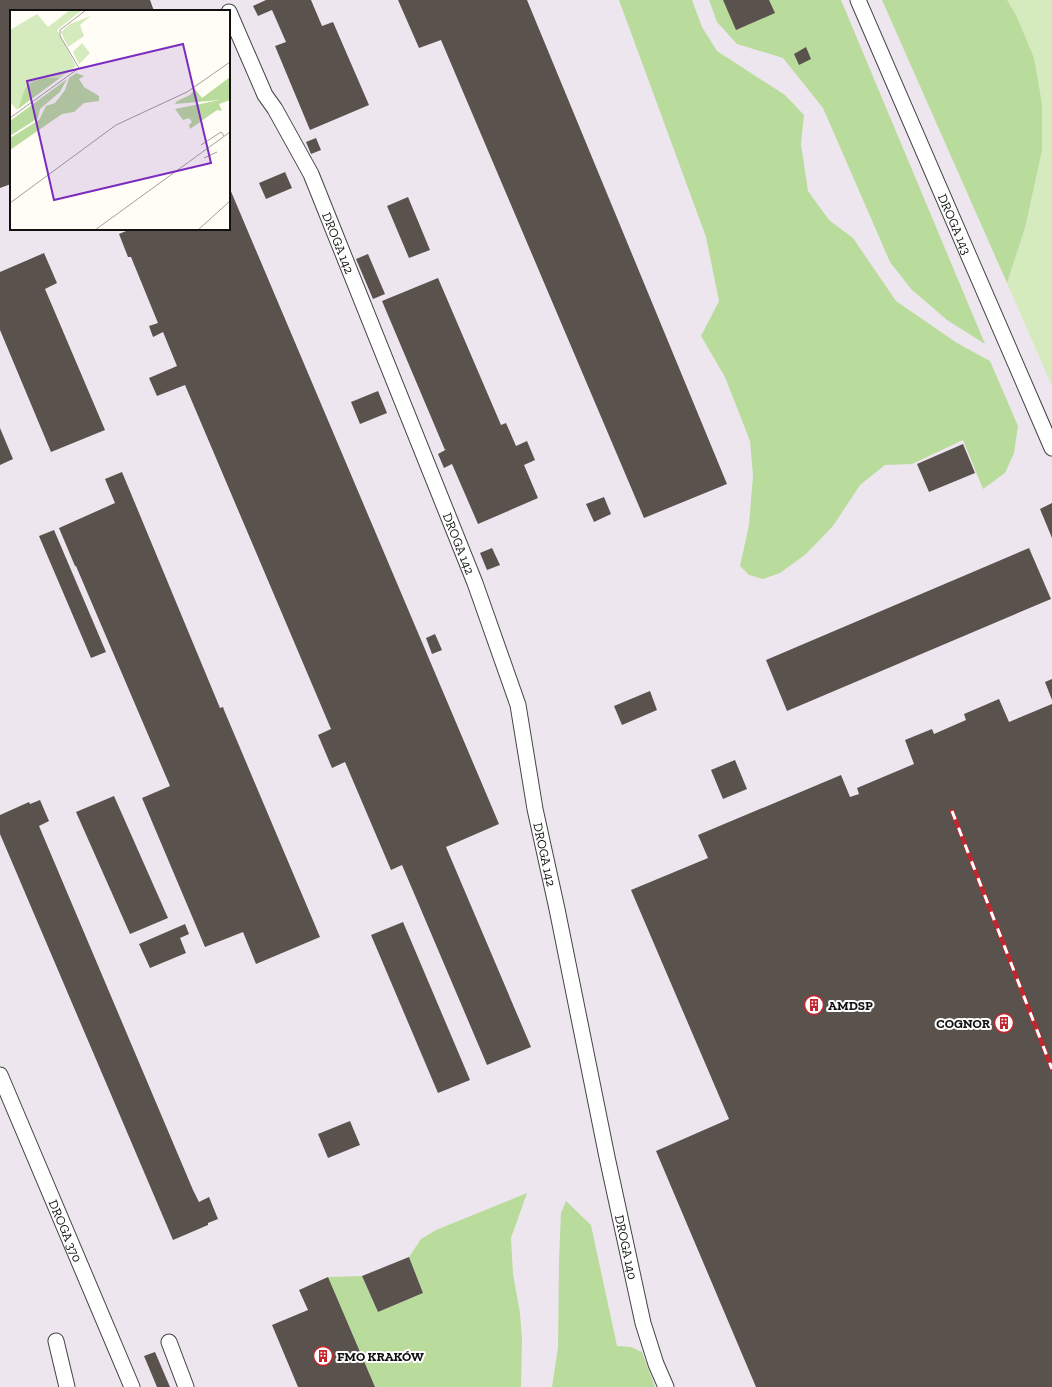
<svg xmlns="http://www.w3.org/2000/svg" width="1052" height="1387" viewBox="0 0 1052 1387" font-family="'Zilla Slab',serif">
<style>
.industrial{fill:#eee6ef;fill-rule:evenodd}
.green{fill:#d5ebbd}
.forest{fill:#b9dc9c}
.building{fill:#5a524d}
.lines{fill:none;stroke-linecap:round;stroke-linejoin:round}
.service-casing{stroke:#444;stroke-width:17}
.service{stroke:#fff;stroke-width:15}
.rail-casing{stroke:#c4262e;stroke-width:4.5}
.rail{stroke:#fff;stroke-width:3;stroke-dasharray:9;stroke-linecap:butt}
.labels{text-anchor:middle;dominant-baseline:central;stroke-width:4;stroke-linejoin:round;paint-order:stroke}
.street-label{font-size:13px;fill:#111;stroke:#fff}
.poi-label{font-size:13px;font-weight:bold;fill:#111;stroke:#fff;text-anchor:start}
.inset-road{fill:none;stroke:#a09f9a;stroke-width:1}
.view{fill:#7b2cbf;fill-opacity:0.15;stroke:#7b2cbf;stroke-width:2}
.inset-edge{fill:none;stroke:#111;stroke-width:2}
</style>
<rect width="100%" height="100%" fill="#fffdf5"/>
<path class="industrial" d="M 0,0 L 1052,0 L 1052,1387 L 0,1387 ZM 11,11 L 229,11 L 229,229 L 11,229 Z"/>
<path class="green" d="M 1007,0 L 1052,0 L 1052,386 L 1007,283 L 1025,228 L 1042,151 L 1042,104 L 1016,15 Z"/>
<g class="forest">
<path d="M 619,0 L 692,0 L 702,27 L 717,51 L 785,95 L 804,115 L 801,144 L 808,191 L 829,220 L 853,238 L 896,301 L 957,343 L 990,361 L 1018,426 L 1014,453 L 1005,473 L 983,489 L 963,440 L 912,464 L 885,465 L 860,485 L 833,526 L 806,554 L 780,573 L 763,579 L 749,575 L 740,566 L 749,525 L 753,475 L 750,441 L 725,377 L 701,336 L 719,301 L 706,237 Z"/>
<path d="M 709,0 L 841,0 L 985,344 L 947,320 L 911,289 L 890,262 L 823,108 L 783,58 L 737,44 L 717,22 Z"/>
<path d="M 882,0 L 1007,0 L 1016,15 L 1034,58 L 1042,104 L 1042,151 L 1025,228 L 1007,283 Z"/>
<path d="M 527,1193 L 511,1238 L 513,1274 L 520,1313 L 522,1340 L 521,1387 L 375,1387 L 328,1277 L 362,1276 L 378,1312 L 423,1293 L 409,1257 L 421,1239 L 436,1230 Z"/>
<path d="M 566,1201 L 591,1225 L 617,1346 L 631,1347 L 642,1352 L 655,1387 L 552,1387 L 558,1347 L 559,1261 L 561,1213 Z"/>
</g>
<g class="building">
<path d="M 0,0 L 150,0 L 154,11 L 11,11 L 11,184 L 0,188 Z"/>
<path d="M 266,0 L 311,0 L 322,26 L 333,22 L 369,105 L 310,130 L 275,46 L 286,42 L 272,10 L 258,16 L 253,6 Z"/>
<path d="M 398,0 L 527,0 L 727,484 L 644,518 L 441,40 L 419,48 Z"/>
<path d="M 723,0 L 769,0 L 775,13 L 736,30 Z"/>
<path d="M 806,47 L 811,59 L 799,65 L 794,54 Z"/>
<path d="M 316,138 L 321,150 L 311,154 L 306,142 Z"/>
<path d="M 285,172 L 292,188 L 266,199 L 259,183 Z"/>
<path d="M 230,189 L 499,824 L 446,847 L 531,1047 L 487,1065 L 402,865 L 391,870 L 345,762 L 332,768 L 318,735 L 331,729 L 185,385 L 157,396 L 149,378 L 177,366 L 163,332 L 153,337 L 149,326 L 158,323 L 131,257 L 128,257 L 119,234 L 131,229 L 229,229 L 229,190 Z"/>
<path d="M 408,197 L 430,250 L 409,258 L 387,206 Z"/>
<path d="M 44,253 L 57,283 L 45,289 L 105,430 L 51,452 L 0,330 L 0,272 Z"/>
<path d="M 368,254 L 385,294 L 373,299 L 356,259 Z"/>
<path d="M 438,278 L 501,425 L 506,423 L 516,446 L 527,441 L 535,460 L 524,465 L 538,498 L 478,524 L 452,464 L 444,468 L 438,454 L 447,449 L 445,450 L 382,301 Z"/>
<path d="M 378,391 L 387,413 L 360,424 L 351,402 Z"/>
<path d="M 0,428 L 13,459 L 0,465 Z"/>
<path d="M 963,444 L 975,473 L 929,492 L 917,464 Z"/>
<path d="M 122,472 L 220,708 L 223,707 L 224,710 L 320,937 L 256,964 L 243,932 L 205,947 L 142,798 L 170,786 L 76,566 L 75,566 L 59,528 L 115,503 L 105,479 Z"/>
<path d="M 604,497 L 611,514 L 594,522 L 586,504 Z"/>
<path d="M 1052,503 L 1052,538 L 1040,509 Z"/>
<path d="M 54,530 L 106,652 L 91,658 L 39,536 Z"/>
<path d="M 492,548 L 500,565 L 487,570 L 480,553 Z"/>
<path d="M 1029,548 L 1051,599 L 787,711 L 766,660 Z"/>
<path d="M 435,634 L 442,650 L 432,654 L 426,638 Z"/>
<path d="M 1052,679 L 1052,700 L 1045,682 Z"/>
<path d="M 650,691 L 657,710 L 622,725 L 614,706 Z"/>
<path d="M 999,699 L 1009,722 L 1052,704 L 1052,1387 L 756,1387 L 656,1151 L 729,1119 L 631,890 L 708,858 L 698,835 L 841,775 L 850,797 L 859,794 L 857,788 L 914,764 L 905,740 L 932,729 L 934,734 L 966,720 L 964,714 Z"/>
<path d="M 735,760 L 747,789 L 723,799 L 711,770 Z"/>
<path d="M 114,796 L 168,918 L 130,934 L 76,812 Z"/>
<path d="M 40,800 L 49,821 L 39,826 L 193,1190 L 199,1202 L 209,1197 L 218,1219 L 208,1223 L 208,1225 L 173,1240 L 0,834 L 0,815 L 29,802 L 30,804 Z"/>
<path d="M 403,922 L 470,1080 L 438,1093 L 371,935 Z"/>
<path d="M 185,924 L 189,934 L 180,938 L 186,953 L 150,968 L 139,944 Z"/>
<path d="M 350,1121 L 360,1145 L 328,1158 L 318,1134 Z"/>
<path d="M 409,1257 L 423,1293 L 378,1312 L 362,1276 Z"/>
<path d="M 328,1277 L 337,1298 L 375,1387 L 298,1387 L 272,1325 L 308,1310 L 299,1290 Z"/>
<path d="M 155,1352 L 170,1387 L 157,1387 L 144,1356 Z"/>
</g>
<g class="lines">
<g class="service-casing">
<g id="service">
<path id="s1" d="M 858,0 L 1052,448"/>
<path id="s2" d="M 229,12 L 265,95 L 275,109 L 311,174 L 475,583 L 518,705 L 535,809 L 557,909 L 607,1157 L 643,1323 L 656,1364 L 666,1387"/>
<path id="s3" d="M 0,1075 L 132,1387"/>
<path d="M 56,1341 L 67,1387"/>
<path d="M 169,1342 L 186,1387"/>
</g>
</g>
<use href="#service" class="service"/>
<g class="rail-casing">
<path id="rail" d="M 952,811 L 1052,1069"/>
</g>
<use href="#rail" class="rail"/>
</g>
<defs>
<g id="building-ring" transform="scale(1)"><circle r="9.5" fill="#fff" stroke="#c4262e" stroke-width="1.5"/><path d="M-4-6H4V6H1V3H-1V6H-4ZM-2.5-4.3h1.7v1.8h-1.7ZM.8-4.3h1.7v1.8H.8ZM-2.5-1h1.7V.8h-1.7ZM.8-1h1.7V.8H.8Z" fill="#c4262e"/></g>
</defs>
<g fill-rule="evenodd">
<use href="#building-ring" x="814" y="1005"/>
<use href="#building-ring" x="1004" y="1023"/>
<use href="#building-ring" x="323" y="1356"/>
</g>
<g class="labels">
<g class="street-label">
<text stroke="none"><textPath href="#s1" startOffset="244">DROGA 143</textPath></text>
<text stroke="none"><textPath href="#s2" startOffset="256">DROGA 142</textPath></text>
<text stroke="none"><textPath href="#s2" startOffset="580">DROGA 142</textPath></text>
<text stroke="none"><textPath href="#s2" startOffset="904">DROGA 142</textPath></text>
<text stroke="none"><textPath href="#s3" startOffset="169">DROGA 370</textPath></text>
<text stroke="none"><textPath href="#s2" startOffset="1305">DROGA 140</textPath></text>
</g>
<g class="poi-label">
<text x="828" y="1005">AMDSP</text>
<text x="990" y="1023" text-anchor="end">COGNOR</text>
<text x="337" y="1356">FMO KRAKÓW</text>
</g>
</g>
<g transform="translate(10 10)">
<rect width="220" height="220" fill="#fffdf5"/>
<path d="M 60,0 L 72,0 L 47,20 L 66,56 L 50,68 L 34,68 L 24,71 L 15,78 L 8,99 L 6,99 L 0,92 L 0,20 L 27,4 L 38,17 ZM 81,6 L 70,15 L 74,26 L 58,37 L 51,22 L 60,14 ZM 72,33 L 80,43 L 69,54 L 63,42 Z" fill="#d5ebbd"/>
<path d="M 66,63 L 74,66 L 69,69 L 74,77 L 89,86 L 89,91 L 74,93 L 64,102 L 52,104 L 0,140 L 0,128 L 29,110 L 36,96 L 45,93 L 55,80 L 59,68 ZM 220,67 L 220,90 L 209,94 L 212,101 L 207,100 L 180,119 L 179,115 L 182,112 L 179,108 L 173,110 L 165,99 L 210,90 L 165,94 L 167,91 L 180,85 L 185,79 L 192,88 ZM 34,68 L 50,68 L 8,99 L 15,78 L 24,71 ZM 57,69 L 50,82 L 30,99 L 28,108 L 0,126 L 0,111 Z" fill="#b9dc9c"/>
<path class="inset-road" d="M 0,108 L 69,58 L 50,26 L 50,20 L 76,0M 191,135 L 211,122 L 214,126M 194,148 L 207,142M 0,193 L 106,115 L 177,82 L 220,52M 85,220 L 220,122M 188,220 L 220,191"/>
<path class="view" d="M 173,34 L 201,153 L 44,190 L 17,71 Z"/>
<rect width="220" height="220" class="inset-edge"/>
</g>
</svg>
